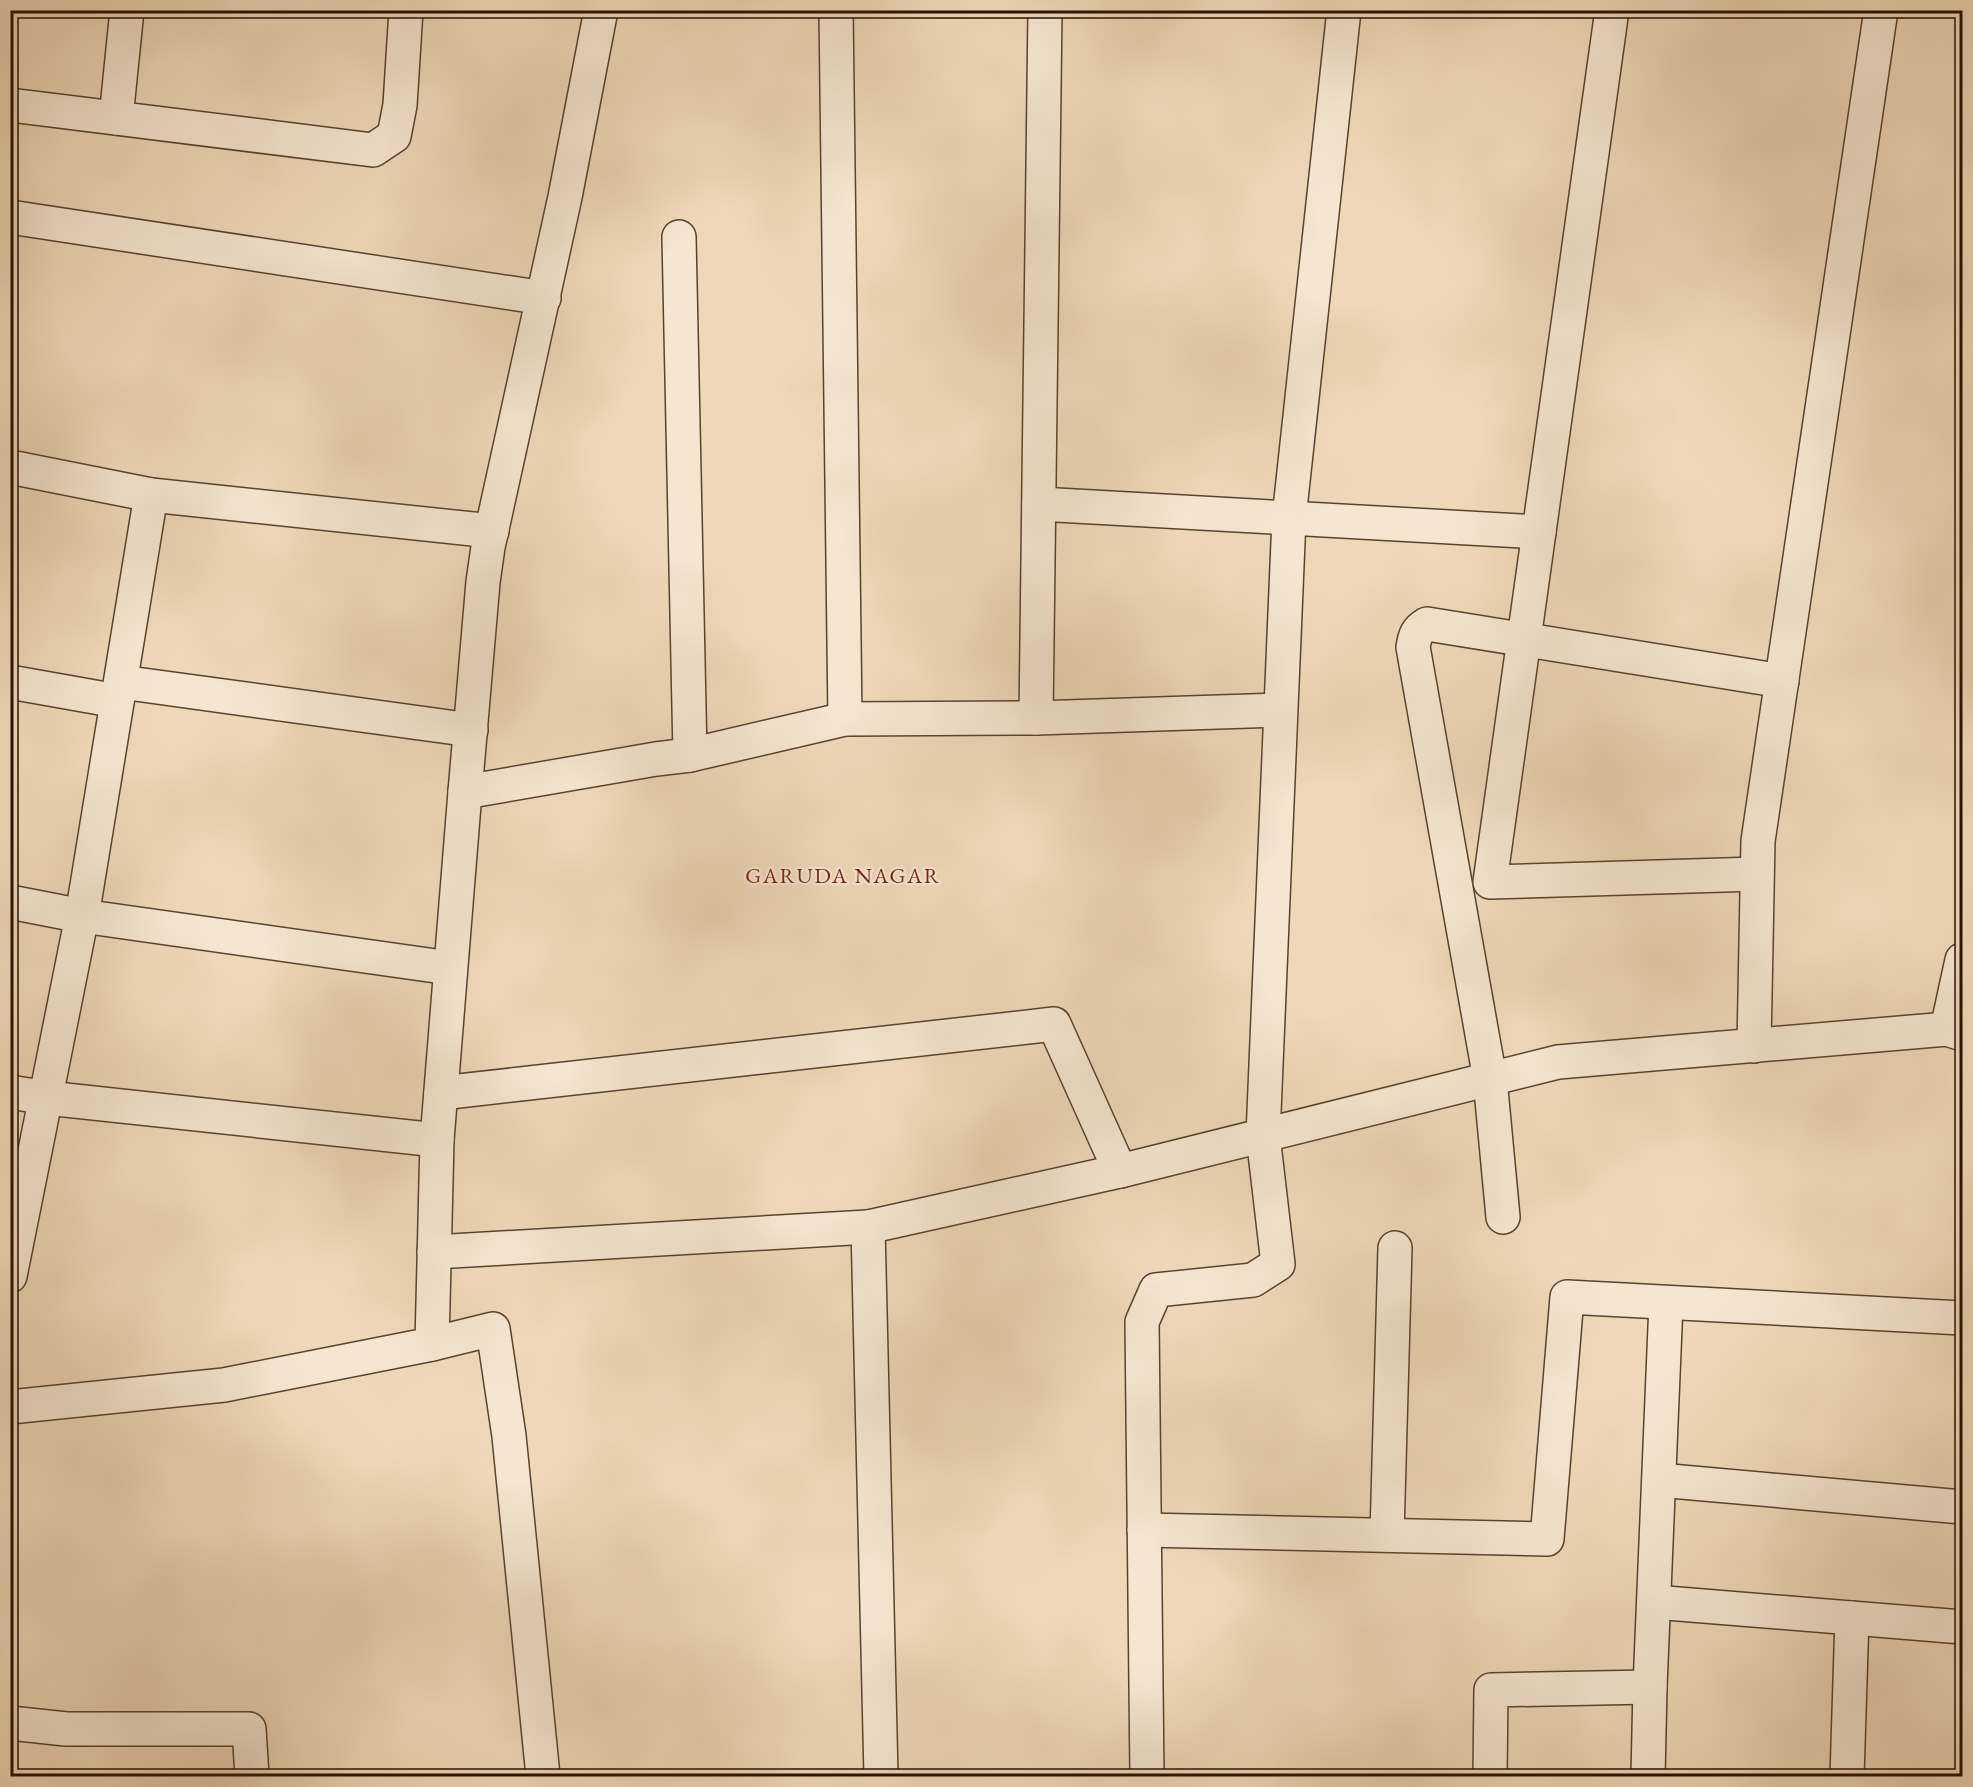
<svg xmlns="http://www.w3.org/2000/svg" width="1973" height="1787" viewBox="0 0 1973 1787" font-family="'EB Garamond',serif">
<style>
.lines{fill:none;stroke-linecap:round;stroke-linejoin:round}
.street-casing{stroke:#594230;stroke-width:36}
.street{stroke:#f5e6d1;stroke-width:33}
.labels{text-anchor:middle;dominant-baseline:central;stroke-width:4.5;stroke-linejoin:round;paint-order:stroke}
.quarter-label{font-size:22px;letter-spacing:1.5px;fill:#7a1f14;stroke:#f5e6d1}
</style>
<rect width="100%" height="100%" fill="#efd8b8"/>
<filter id="stains"><feTurbulence type="fractalNoise" baseFrequency=".00333" numOctaves="4"/><feColorMatrix values="0 0 0 0 .2 0 0 0 0 .09 0 0 0 0 .02 0 0 0 .5 -.17"/></filter>
<radialGradient id="worn" r=".72"><stop offset=".6" stop-color="#630" stop-opacity="0"/><stop offset="1" stop-color="#630" stop-opacity=".3"/></radialGradient>
<g class="lines">
<g class="street-casing">
<g id="street">
<path d="M 836,10 L 845,719"/>
<path d="M 1612,10 L 1490,882 L 1757,874"/>
<path d="M 10,105 L 373,150 L 394,136 L 400,105 L 406,10"/>
<path d="M 116,118 L 127,10"/>
<path d="M 10,217 L 544,298"/>
<path d="M 679,237 L 690,755"/>
<path d="M 10,467 L 151,495 L 492,531"/>
<path d="M 1039,504 L 1539,532"/>
<path d="M 10,682 L 117,701"/>
<path d="M 121,682 L 471,730"/>
<path d="M 1036,718 L 1045,10"/>
<path d="M 465,792 L 483,582 L 488,547 L 565,197 L 601,10"/>
<path d="M 10,902 L 82,916 L 450,968"/>
<path d="M 1947,1029 L 1962,960"/>
<path d="M 1754,1046 L 1758,841 L 1881,10"/>
<path d="M 10,1092 L 47,1098 L 437,1140"/>
<path d="M 441,1093 L 1054,1024 L 1120,1171"/>
<path d="M 1503,1217 L 1490,1079 L 1413,647 C 1415,635 1417,630 1427,624 L 1782,681"/>
<path d="M 868,1227 L 1120,1171 L 1558,1062 L 1947,1029 L 1962,1034"/>
<path d="M 434,1252 L 868,1227 L 881,1776"/>
<path d="M 10,1276 L 82,916 L 151,495"/>
<path d="M 432,1344 L 437,1140 L 465,792 L 656,759 L 690,755 L 845,719 L 1036,718 L 1280,710"/>
<path d="M 10,1407 L 224,1385 L 432,1344 L 493,1329 L 509,1436 L 543,1776"/>
<path d="M 1659,1480 L 1962,1507"/>
<path d="M 1144,1530 L 1547,1539 L 1567,1297 L 1962,1318"/>
<path d="M 1387,1535 L 1395,1248"/>
<path d="M 1654,1602 L 1962,1627"/>
<path d="M 10,1723 L 66,1729 L 249,1729 L 252,1776"/>
<path d="M 1147,1776 L 1142,1322 L 1156,1290 L 1253,1280 L 1278,1264 L 1263,1136 L 1289,518 L 1344,10"/>
<path d="M 1490,1776 L 1491,1690 L 1650,1687"/>
<path d="M 1648,1776 L 1650,1687 L 1666,1303"/>
<path d="M 1847,1776 L 1852,1618"/>
</g>
</g>
<use href="#street" class="street"/>
</g>
<g class="labels">
<g class="quarter-label">
<text x="843" y="875">GARUDA NAGAR</text>
</g>
</g>
<rect width="1973" height="1787" fill="none" stroke="#efd8b8" stroke-width="36"/>
<rect x="12" y="12" width="1949" height="1763" fill="none" stroke="#271002" stroke-width="3"/>
<rect x="18" y="18" width="1937" height="1751" fill="none" stroke="#271002" stroke-width="1.5"/>
<rect width="100%" height="100%" filter="url(#stains)"/>
<rect width="100%" height="100%" fill="url(#worn)"/>
</svg>
